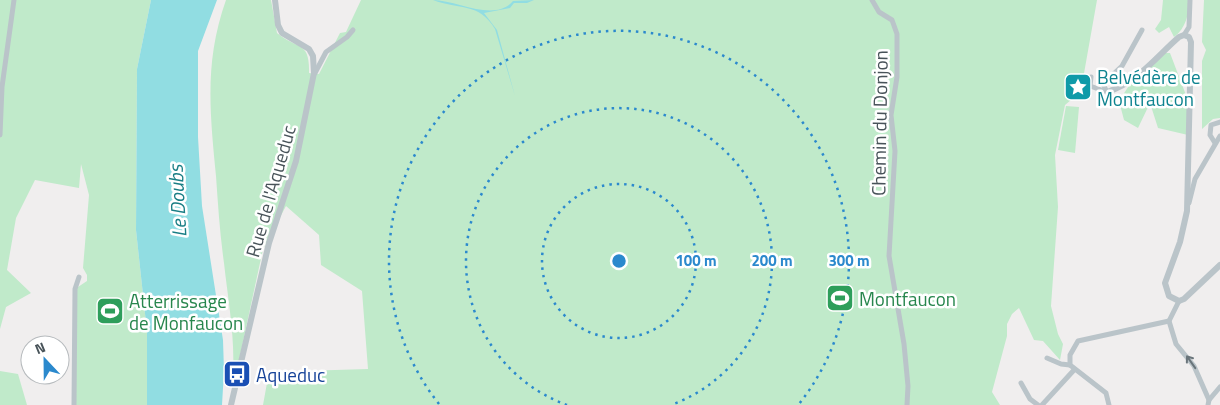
<svg xmlns="http://www.w3.org/2000/svg" width="1220" height="405" viewBox="0 0 1220 405" font-family="'Titillium Web',sans-serif">
<style>
.green{fill:#c0eaca}
.water{fill:#91dde2}
.lines{fill:none;stroke-linecap:round;stroke-linejoin:round}
.minor{stroke:#bac4c9;stroke-width:5}
.tertiary{stroke:#bac4c9;stroke-width:6}
.oneway{stroke:#6a757b}
.ring{fill:none;stroke:#2b89cd;stroke-width:2.5;stroke-dasharray:2.5 5}
.labels{text-anchor:middle;dominant-baseline:central;stroke-width:5;stroke-linejoin:round;paint-order:stroke}
.culture-label{font-size:19px;fill:#0d838f;stroke:#fff;text-anchor:start}
.street-label{font-size:19px;fill:#485359;stroke:#fff}
.leisure-label{font-size:19px;fill:#27864d;stroke:#fff;text-anchor:start}
.transit-label{font-size:19px;fill:#164399;stroke:#fff;text-anchor:start}
.water-label{font-size:20px;font-style:italic;fill:#197e85;stroke:#fff}
.centre{fill:#2b89cd;stroke:#fff;stroke-width:2.5}
.ring-label{font-size:15px;text-anchor:middle;font-weight:bold;fill:#2b89cd;stroke:#fff;stroke-width:5;stroke-linejoin:round;paint-order:stroke}
</style>
<rect width="100%" height="100%" fill="#f0eeee"/>
<g class="green">
<path d="M 0,0 L 151,0 L 137,69 L 136,230 L 147,332 L 147,405 L 74,405 L 75,289 L 87,281 L 87,275 L 83,268 L 89,195 L 81,164 L 79,188 L 35,180 L 16,218 L 7,270 L 31,293 L 6,307 L 0,329 Z"/>
<path d="M 226,0 L 271,0 L 277,33 C 297,50 310,40 309,73 L 319,74 L 340,33 L 346,32 L 361,0 L 1097,0 L 1083,79 L 1073,85 L 1071,100 L 1065,105 L 1055,155 L 1058,207 L 1051,306 L 1058,334 L 1063,344 L 1060,360 L 1043,341 L 1034,340 L 1019,308 L 1012,314 L 1007,324 L 1007,336 L 992,392 L 1000,405 L 263,405 L 269,372 L 368,369 L 362,291 L 321,265 L 319,235 L 286,206 L 263,249 L 236,374 L 233,373 C 235,336 228,300 224,263 C 220,235 218,205 216,176 C 210,113 204,62 226,0 Z"/>
<path d="M 1163,0 L 1189,0 C 1189,14 1186,28 1174,37 L 1169,27 L 1159,33 L 1155,29 L 1161,20 Z"/>
<path d="M 1204,0 L 1220,0 L 1220,118 L 1213,119 L 1202,129 L 1202,61 L 1206,50 L 1202,42 Z"/>
<path d="M 1161,53 L 1170,53 L 1189,103 L 1188,135 L 1158,128 L 1150,103 L 1138,128 L 1124,120 L 1119,101 L 1132,81 Z"/>
<path d="M 1066,106 L 1079,107 L 1075,153 L 1058,150 Z"/>
<path d="M 0,371 L 18,374 L 27,405 L 0,405 Z"/>
</g>
<g class="water">
<path d="M 151,0 L 217,0 L 198,51 L 198,137 L 202,206 L 223,340 L 224,371 L 222,405 L 147,405 L 147,332 L 136,230 L 137,69 Z"/>
<path d="M 433,0 C 457,0 495,23 513,1 L 534,0 L 527,3 L 514,3 L 510,8 L 484,13 L 497,30 L 515,96 L 495,29 C 479,2 459,10 433,0 Z"/>
</g>
<g class="lines">
<g class="minor">
<path d="M 872,0 L 879,12 L 892,20 L 897,34 L 897,77 L 891,115 L 895,151 L 889,256 L 904,344 L 908,386 L 907,405"/>
<path d="M 1184,35 L 1189,27 L 1190,0"/>
<path d="M 315,73 L 326,52 L 347,37 L 353,30"/>
<path d="M 1091,77 L 1090,86 L 1107,92"/>
<path d="M 1107,92 L 1103,84 L 1122,66 L 1142,30"/>
<path d="M 0,135 L 2,87 L 14,0"/>
<path d="M 1215,143 L 1210,135 L 1211,125 L 1220,122"/>
<path d="M 1189,203 L 1195,179 L 1220,136"/>
<path d="M 1179,301 L 1169,321 L 1176,344 L 1194,366 L 1209,400 L 1208,405"/>
<path d="M 1047,358 L 1061,364 L 1070,365"/>
<path d="M 1021,383 L 1030,399 L 1038,405"/>
<path d="M 1209,400 L 1220,387"/>
<path d="M 74,405 L 75,289 L 79,277"/>
<path d="M 1042,405 L 1074,370"/>
<path d="M 1109,405 L 1106,393 L 1070,365 L 1070,355 L 1078,341 L 1169,321"/>
</g>
<g class="tertiary">
<path d="M 1107,92 C 1138,82 1155,58 1179,37 L 1184,35 L 1189,37 L 1191,42 L 1187,211 L 1180,242 L 1165,283 L 1169,296 L 1179,301 L 1184,299 L 1220,265"/>
<path d="M 231,405 L 269,243 L 296,161 L 314,73 L 313,56 L 309,49 L 282,33 L 278,25 L 275,0"/>
</g>
</g>
<defs><path id="oneway-shaft" d="M-6 0H5M1.5-3L5.5 0L1.5 3" fill="none" stroke-width="1.6" stroke-linecap="round" stroke-linejoin="round" transform="scale(1.25)"/></defs>
<use class="oneway" href="#oneway-shaft" transform="translate(1191 362) rotate(-125)"/>
<g class="ring">
<circle cx="619" cy="261" r="77"/>
<path d="M567 405A153 153 0 1 1 671 405"/>
<path d="M439 404A230 230 0 1 1 799 404"/>
</g>
<defs>
<g id="sight-square" transform="scale(1.4375)"><rect x="-9" y="-9" width="18" height="18" rx="4" fill="#0f9aa8" stroke="#fff"/><path d="M0-6L1.8-2.2L6-1.7L2.9 1.2L3.7 5.4L0 3.3L-3.7 5.4L-2.9 1.2L-6-1.7L-1.8-2.2Z" fill="#fff"/></g>
<g id="stadium-square" transform="scale(1.4375)"><rect x="-9" y="-9" width="18" height="18" rx="4" fill="#2e9e5b" stroke="#fff"/><path d="M0-5a6.5 5 0 1 0 0 10a6.5 5 0 1 0 0-10ZM-3.5-1.8h7v3.6h-7Z" fill="#fff"/></g>
<g id="bus-square" transform="scale(1.4375)"><rect x="-9" y="-9" width="18" height="18" rx="4" fill="#1a4fb4" stroke="#fff"/><path d="M-5-6H5V4H4V6H2V4H-2V6H-4V4H-5ZM-3.5-4V0h7V-4ZM-3.5 1.2v1.5H-2V1.2ZM2 1.2v1.5H3.5V1.2Z" fill="#fff"/></g>
</defs>
<g fill-rule="evenodd">
<use href="#sight-square" x="1078" y="87"/>
<use href="#stadium-square" x="840" y="298"/>
<use href="#stadium-square" x="110" y="311"/>
<use href="#bus-square" x="237" y="374"/>
</g>
<g class="labels">
<g class="culture-label">
<text x="1097" y="76">Belvédère de<tspan x="1097" dy="22">Montfaucon</tspan></text>
</g>
<g class="street-label">
<text transform="translate(879 123) rotate(-89)">Chemin du Donjon</text>
<text transform="translate(270 191) rotate(-74)">Rue de l'Aqueduc</text>
</g>
<g class="leisure-label">
<text x="859" y="298">Montfaucon</text>
<text x="129" y="300">Atterrissage<tspan x="129" dy="22">de Monfaucon</tspan></text>
</g>
<g class="transit-label">
<text x="256" y="374">Aqueduc</text>
</g>
<g class="water-label">
<text transform="translate(177 201) rotate(-93)">Le Doubs</text>
</g>
</g>
<circle cx="619" cy="261" r="8" class="centre"/>
<g class="ring-label">
<text x="696" y="266">100 m</text>
<text x="772" y="266">200 m</text>
<text x="849" y="266">300 m</text>
</g>
<g transform="translate(45 360) rotate(338)"><circle r="24" fill="#ffffff" stroke="#b6babd"/>
<path d="M0-4L9 19L0 12L-9 19Z" fill="#2b89cd"/>
<text y="-8" font-size="14" font-weight="bold" text-anchor="middle" fill="#485359">N</text>
</g>
</svg>
